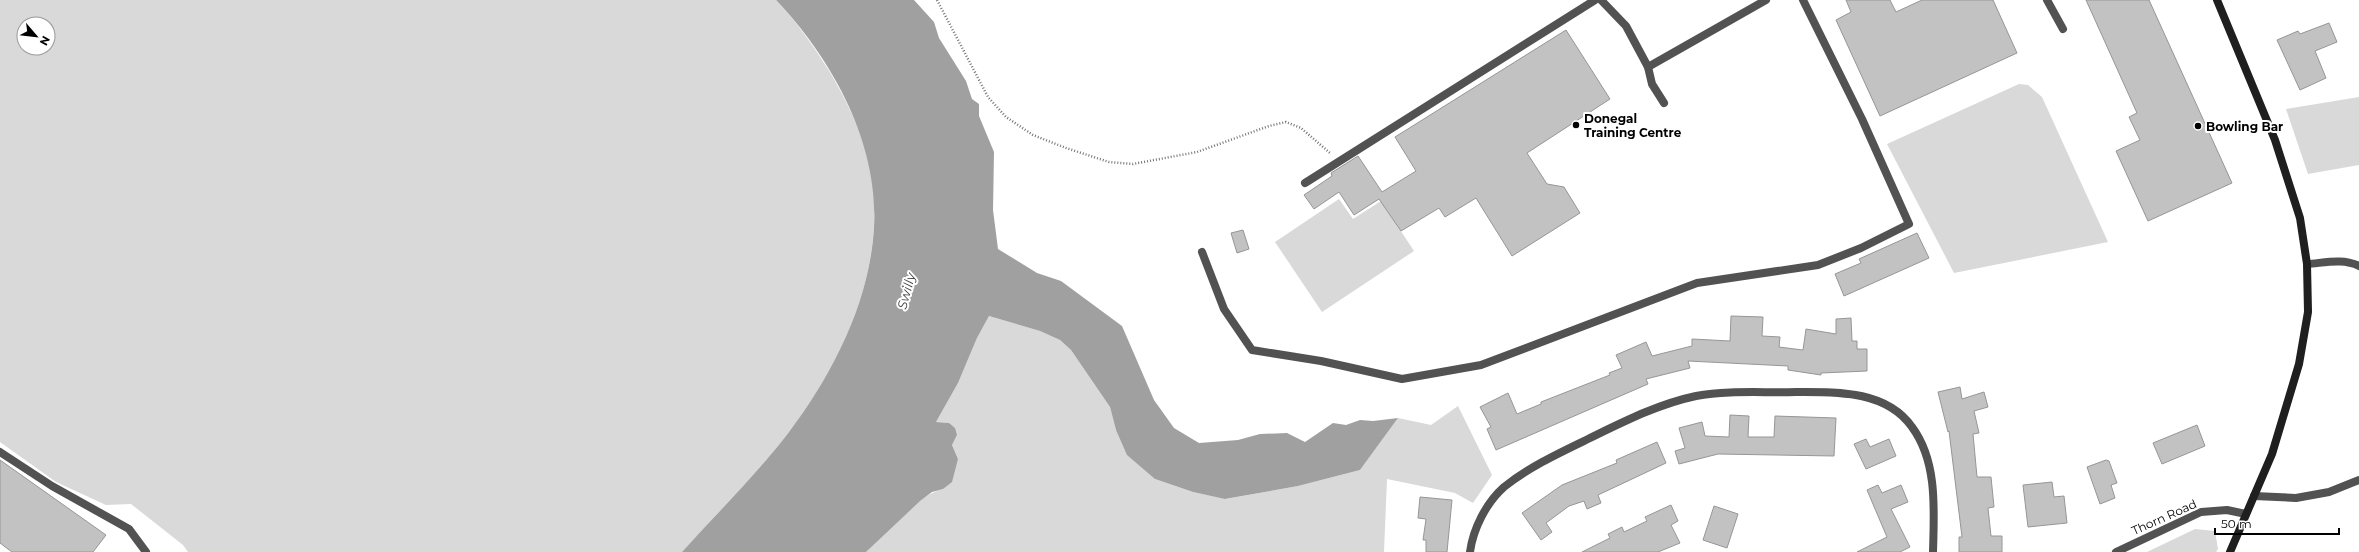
<svg xmlns="http://www.w3.org/2000/svg" width="2359" height="552" viewBox="0 0 2359 552" font-family="Montserrat,sans-serif">
<style>
.green{fill:#d9d9d9;fill-rule:evenodd}
.water{fill:#a0a0a0}
.building{fill:#c2c2c2;stroke:#969696}
.lines{fill:none;stroke-linecap:round;stroke-linejoin:round}
.path{stroke:#747474;stroke-width:2.5;stroke-dasharray:1 2;stroke-linecap:butt}
.service{stroke:#525252;stroke-width:8}
.minor{stroke:#525252;stroke-width:8}
.secondary{stroke:#1f1f1f;stroke-width:8}
.poi-dot{fill:#000;stroke:#fff;stroke-width:1.5}
.labels{text-anchor:middle;dominant-baseline:central;stroke-width:4;stroke-linejoin:round;paint-order:stroke}
.poi-label{font-size:12px;font-weight:bold;fill:#000;stroke:#fff;text-anchor:start}
.street-label{font-size:12px;fill:#000;stroke:#fff}
.water-label{font-size:13px;font-style:italic;fill:#414141;stroke:#fff}
</style>
<rect width="100%" height="100%" fill="#fff"/>
<g class="green">
<path d="M 0,0 L 776,0 C 797,22 814,47 830,72 C 846,100 862,131 869,163 C 890,258 846,358 789,432 C 756,475 718,512 682,552 L 188,552 L 183,545 L 131,504 L 106,505 L 56,482 L 0,442 ZM 24,24 L 48,24 L 48,48 L 24,48 Z"/>
<path d="M 2019,84 L 2028,85 L 2042,97 L 2108,242 L 1954,273 L 1887,144 Z"/>
<path d="M 2359,97 L 2359,165 L 2308,174 L 2286,109 Z"/>
<path d="M 1339,199 L 1353,219 L 1381,201 L 1414,251 L 1322,312 L 1275,242 Z"/>
<path d="M 989,316 L 1040,331 L 1060,340 L 1071,350 L 1110,407 L 1116,430 L 1155,479 L 1193,492 L 1226,499 L 1298,486 L 1360,470 L 1398,418 L 1431,425 L 1458,406 L 1492,475 L 1473,503 L 1455,493 L 1387,479 L 1384,552 L 866,552 C 885,533 917,495 943,489 L 958,459 L 952,445 L 957,435 L 949,423 L 936,422 L 958,383 L 977,338 Z"/>
<path d="M 2195,529 L 2215,531 L 2218,549 L 2216,552 L 2147,552 Z"/>
</g>
<path class="water" d="M 776,0 L 914,0 L 934,22 L 939,38 L 966,81 L 972,99 L 979,104 L 979,116 L 994,152 L 993,210 L 998,249 L 1037,273 L 1061,281 L 1122,326 L 1154,400 L 1174,428 L 1199,443 L 1238,440 L 1260,434 L 1287,433 L 1305,442 L 1333,423 L 1346,425 L 1360,420 L 1373,421 L 1398,418 L 1360,470 L 1298,486 L 1225,499 L 1193,492 L 1155,479 L 1127,455 L 1116,430 L 1110,407 L 1071,350 L 1060,340 L 1040,331 L 989,316 L 977,338 L 958,383 L 936,422 L 949,423 L 955,428 L 957,435 L 952,445 L 958,459 L 952,482 L 943,489 L 932,492 L 920,501 L 866,552 L 682,552 C 718,512 756,475 789,432 C 833,374 870,301 874,227 C 879,143 832,59 776,0 Z"/>
<g class="building">
<path d="M 1846,0 L 1890,0 L 1896,12 L 1922,0 L 1993,0 L 2017,53 L 1880,116 L 1836,20 L 1851,12 Z"/>
<path d="M 2086,0 L 2149,0 L 2232,183 L 2148,221 L 2116,151 L 2140,140 L 2129,117 L 2137,113 Z"/>
<path d="M 2329,23 L 2337,42 L 2315,51 L 2326,78 L 2300,90 L 2277,40 L 2298,31 L 2300,34 Z"/>
<path d="M 1566,30 L 1610,99 L 1527,153 L 1547,184 L 1564,187 L 1580,213 L 1512,256 L 1476,198 L 1445,217 L 1439,208 L 1401,231 L 1379,199 L 1354,215 L 1339,192 L 1314,209 L 1304,195 L 1332,176 L 1331,173 L 1358,156 L 1382,192 L 1416,171 L 1395,137 Z"/>
<path d="M 1243,230 L 1249,249 L 1237,253 L 1231,233 Z"/>
<path d="M 1917,233 L 1929,258 L 1844,296 L 1835,274 L 1861,263 L 1859,259 Z"/>
<path d="M 1731,316 L 1763,317 L 1762,336 L 1780,337 L 1779,347 L 1803,350 L 1806,329 L 1836,334 L 1836,319 L 1851,318 L 1852,341 L 1857,341 L 1857,349 L 1867,349 L 1867,371 L 1821,373 L 1821,375 L 1788,370 L 1788,366 L 1688,361 L 1690,368 L 1646,379 L 1648,384 L 1496,450 L 1487,429 L 1491,427 L 1480,407 L 1508,393 L 1517,414 L 1541,404 L 1541,402 L 1610,375 L 1609,373 L 1622,368 L 1616,355 L 1646,342 L 1652,356 L 1692,346 L 1692,339 L 1730,341 Z"/>
<path d="M 1960,387 L 1962,399 L 1984,392 L 1988,407 L 1974,411 L 1979,433 L 1973,434 L 1977,477 L 1991,477 L 1994,507 L 1988,508 L 1991,536 L 2002,536 L 2002,552 L 1959,552 L 1959,537 L 1962,537 L 1949,431 L 1948,432 L 1938,392 Z"/>
<path d="M 1730,415 L 1749,416 L 1748,437 L 1774,437 L 1775,416 L 1836,418 L 1834,456 L 1718,454 L 1679,464 L 1675,451 L 1685,448 L 1679,428 L 1702,422 L 1705,436 L 1729,437 Z"/>
<path d="M 2197,425 L 2205,446 L 2162,464 L 2153,443 Z"/>
<path d="M 1866,439 L 1870,447 L 1889,439 L 1896,456 L 1866,469 L 1854,444 Z"/>
<path d="M 1657,442 L 1666,463 L 1598,495 L 1601,503 L 1587,509 L 1584,501 L 1569,506 L 1546,523 L 1552,532 L 1541,540 L 1522,513 L 1562,485 L 1617,463 L 1616,460 Z"/>
<path d="M 0,460 L 106,535 L 93,552 L 12,552 L 0,543 Z"/>
<path d="M 2106,460 L 2109,461 L 2117,483 L 2111,485 L 2115,498 L 2100,504 L 2087,467 Z"/>
<path d="M 2052,482 L 2054,497 L 2064,496 L 2067,523 L 2028,527 L 2023,485 Z"/>
<path d="M 1878,485 L 1882,493 L 1901,485 L 1908,502 L 1891,509 L 1910,547 L 1900,552 L 1857,552 L 1887,537 L 1867,490 Z"/>
<path d="M 1420,497 L 1452,500 L 1447,552 L 1426,552 L 1426,540 L 1423,540 L 1426,519 L 1418,518 Z"/>
<path d="M 1671,505 L 1678,521 L 1671,525 L 1680,543 L 1658,552 L 1582,552 L 1610,538 L 1608,534 L 1622,527 L 1624,532 L 1647,521 L 1645,517 Z"/>
<path d="M 1714,506 L 1738,514 L 1727,548 L 1703,540 Z"/>
</g>
<g class="lines">
<path class="path" d="M 937,0 L 988,97 L 1006,117 L 1033,135 L 1066,148 L 1109,162 L 1133,164 L 1197,152 L 1269,126 L 1286,122 L 1301,128 L 1330,153"/>
<g class="service">
<path d="M 1601,0 L 1626,26 L 1648,67 L 1652,84 L 1664,103"/>
<path d="M 2047,0 L 2063,29"/>
<path d="M 1305,183 L 1595,0"/>
<path d="M 1202,252 L 1224,309 L 1252,350 L 1321,361 L 1402,379 L 1481,365 L 1697,283 L 1818,265 L 1861,248 L 1909,224 L 1862,119 L 1803,0"/>
<path d="M 2307,264 C 2324,263 2343,258 2359,266"/>
<path d="M 0,452 L 52,486 L 129,529 L 146,552"/>
<path d="M 2254,496 L 2296,498 L 2329,492 L 2359,480"/>
</g>
<g class="minor">
<path d="M 1648,67 L 1766,0"/>
<path d="M 1470,552 C 1473,529 1486,503 1504,487 C 1529,467 1559,453 1588,439 C 1623,422 1658,404 1696,396 C 1728,390 1763,393 1796,392 C 1836,392 1886,390 1912,427 C 1938,462 1934,511 1933,552"/>
<path d="M 2116,552 L 2201,512 L 2227,510 L 2246,514"/>
</g>
<path class="secondary" d="M 2217,0 L 2275,140 L 2300,218 L 2307,264 L 2308,312 L 2299,364 L 2272,454 L 2230,552"/>
</g>
<g class="poi-dot">
<circle cx="1576" cy="125" r="4"/>
<circle cx="2198" cy="126" r="4"/>
</g>
<g class="labels">
<g class="poi-label">
<text x="1584" y="118">Donegal<tspan x="1584" dy="14">Training Centre</tspan></text>
<text x="2206" y="126">Bowling Bar</text>
</g>
<g class="street-label">
<text transform="translate(2164 517) rotate(-24)">Thorn Road</text>
</g>
<g class="water-label">
<text transform="translate(906 291) rotate(-75)">Swilly</text>
</g>
</g>
<g transform="translate(36 36) rotate(118)"><circle r="19" fill="#ffffff" stroke="#999999"/>
<path d="M0-3L7 15L0 10L-7 15Z" fill="#000000"/>
<text y="-6" font-size="11" font-weight="bold" text-anchor="middle" fill="#000000">N</text>
</g>
<path d="M2215 528v6h124v-6" fill="none" stroke="#000000" stroke-width="2"/>
<text x="2221" y="528" font-size="12" fill="#000000" stroke="#ffffff" stroke-width="3" paint-order="stroke">50 m</text>
</svg>
